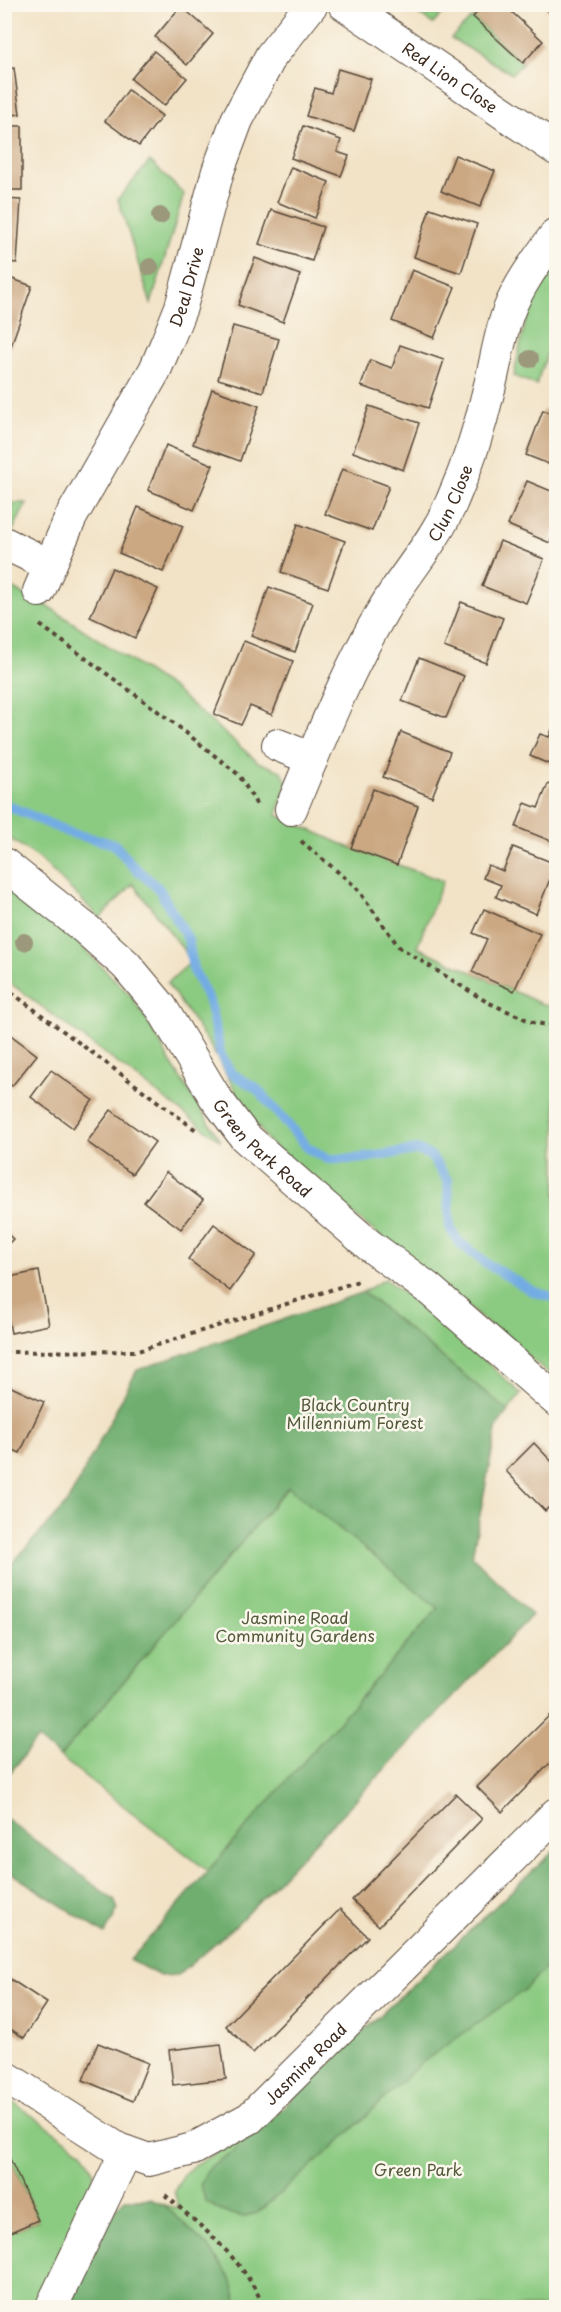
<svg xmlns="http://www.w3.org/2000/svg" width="561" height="2312" viewBox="0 0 561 2312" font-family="'Playpen Sans',sans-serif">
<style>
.green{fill:#8bca81;stroke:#637a50;stroke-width:1.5}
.forest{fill:#70ae6f;stroke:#566c46;stroke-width:1.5}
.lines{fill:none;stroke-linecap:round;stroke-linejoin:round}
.stream{stroke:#73ace3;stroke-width:10}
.building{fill:#cba782}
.minor-casing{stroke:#564637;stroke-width:34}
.path{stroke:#564637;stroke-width:4;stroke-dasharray:4.5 4.5;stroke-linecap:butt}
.minor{stroke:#fff;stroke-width:32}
.tree{fill:#9b987b}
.labels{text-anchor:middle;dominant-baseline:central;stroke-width:5;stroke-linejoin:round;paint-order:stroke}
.street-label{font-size:16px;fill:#3b2a1e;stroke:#fbf7ec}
.park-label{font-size:16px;fill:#535a3c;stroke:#fbf7ec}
</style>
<rect width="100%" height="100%" fill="#fbf7ec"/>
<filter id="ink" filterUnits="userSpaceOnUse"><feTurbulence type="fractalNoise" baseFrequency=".0167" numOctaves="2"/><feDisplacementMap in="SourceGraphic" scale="12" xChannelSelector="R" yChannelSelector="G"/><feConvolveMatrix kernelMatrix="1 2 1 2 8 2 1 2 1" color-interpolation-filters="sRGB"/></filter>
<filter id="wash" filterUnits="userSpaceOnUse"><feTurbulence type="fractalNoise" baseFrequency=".008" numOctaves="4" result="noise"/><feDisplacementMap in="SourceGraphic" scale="24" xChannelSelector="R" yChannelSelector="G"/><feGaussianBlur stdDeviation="1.35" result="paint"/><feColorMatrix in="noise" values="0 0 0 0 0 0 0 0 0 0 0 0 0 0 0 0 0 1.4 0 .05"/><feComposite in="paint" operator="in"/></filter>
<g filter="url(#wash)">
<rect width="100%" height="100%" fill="#f2e3c7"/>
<g class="green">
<path d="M 405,5 L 450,5 L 433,24 Z"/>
<path d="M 473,17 L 523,63 L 512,74 L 451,38 Z"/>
<path d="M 150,161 L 184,194 L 151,304 L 118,199 Z"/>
<path d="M 556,260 L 556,328 L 536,385 L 514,376 C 521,337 530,292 556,260 Z"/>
<path d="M 5,503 L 27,503 L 5,545 Z"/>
<path d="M 4,584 L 49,607 L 172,688 L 258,762 L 281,771 L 287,782 L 277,815 L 351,848 L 443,881 L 417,947 L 544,1005 L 556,1007 L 556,1379 L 354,1215 L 269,1142 L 246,1109 L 209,1044 L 167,983 L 192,961 L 133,884 L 100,918 L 40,859 L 5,835 Z"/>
<path d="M 4,885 L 71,936 L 130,995 L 152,1028 L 169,1060 L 221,1141 L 5,979 Z"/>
<path d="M 385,1279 L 451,1329 L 521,1394 L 508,1411 L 363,1292 Z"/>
<path d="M 289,1486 L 439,1608 L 208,1871 L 60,1757 Z"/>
<path d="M 556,1849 L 556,2307 L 68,2308 L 125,2199 L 150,2199 L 164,2205 L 179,2208 L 174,2191 L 184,2175 L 196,2164 L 259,2130 Z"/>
<path d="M 6,2097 L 82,2151 C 91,2163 96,2170 92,2185 L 33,2307 L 5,2307 L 4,2235 L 38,2220 L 5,2146 Z"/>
</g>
<g class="forest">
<path d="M 363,1292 L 508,1411 L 497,1426 L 472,1556 L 532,1615 L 235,1926 L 178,1975 L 160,1976 L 130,1960 L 438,1608 L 288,1487 L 60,1757 L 37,1739 L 5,1779 L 5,1571 L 67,1503 L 137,1370 Z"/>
<path d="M 4,1817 L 114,1900 L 118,1909 L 105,1934 L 5,1869 Z"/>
<path d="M 556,1849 L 556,1958 L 523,1991 L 420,2064 L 339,2142 L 257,2213 L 243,2217 L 221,2211 L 206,2202 L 200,2184 L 210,2166 L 231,2153 L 259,2130 Z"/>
<path d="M 125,2199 L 150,2199 L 164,2205 L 209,2248 L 231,2279 L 239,2307 L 68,2308 L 114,2210 Z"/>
</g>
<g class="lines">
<path class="stream" d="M 4,804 L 70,833 L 114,844 L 131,864 L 159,889 L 188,939 L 193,969 L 209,1001 L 221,1056 L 231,1073 L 256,1088 L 308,1148 L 328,1159 L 356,1159 L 417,1150 L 431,1156 L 448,1181 L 450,1228 L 459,1242 L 484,1262 L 534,1292 L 556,1298"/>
</g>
<g id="blocks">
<g class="building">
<path d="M 484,4 L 503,4 L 543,41 L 523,63 L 473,17 Z"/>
<path d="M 542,4 L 556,4 L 556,19 Z"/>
<path d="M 181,6 L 213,34 L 187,65 L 155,37 Z"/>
<path d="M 556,45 L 556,58 L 550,52 Z"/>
<path d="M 154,51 L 187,78 L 164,106 L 131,79 Z"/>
<path d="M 14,68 L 20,114 L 4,116 L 4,69 Z"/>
<path d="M 338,69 L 371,79 L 354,131 L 306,116 L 315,88 L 331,93 Z"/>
<path d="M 128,90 L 162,116 L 139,146 L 105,121 Z"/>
<rect x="4" y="126" width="18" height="64"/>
<path d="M 303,126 L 341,140 L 337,152 L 349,156 L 341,176 L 291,158 Z"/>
<path d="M 455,155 L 495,171 L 480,207 L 441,191 Z"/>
<path d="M 291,167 L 329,182 L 315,218 L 277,202 Z"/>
<path d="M 4,199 L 21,200 L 17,263 L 4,262 Z"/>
<path d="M 430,208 L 477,224 L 461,273 L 414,257 Z"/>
<path d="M 271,210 L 323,227 L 312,261 L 259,244 Z"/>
<path d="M 255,258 L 300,275 L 283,322 L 238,305 Z"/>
<path d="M 412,270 L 455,287 L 434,338 L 392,321 Z"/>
<path d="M 4,276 L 32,286 L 5,363 L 4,363 Z"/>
<path d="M 233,326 L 279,339 L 263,392 L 218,379 Z"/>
<path d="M 400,345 L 444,360 L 428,408 L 361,386 L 370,360 L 392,368 Z"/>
<path d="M 212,389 L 259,406 L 240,461 L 193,444 Z"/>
<path d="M 369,406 L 419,423 L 403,470 L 353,452 Z"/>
<path d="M 543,410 L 556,415 L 556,467 L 526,455 Z"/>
<path d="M 166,445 L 213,465 L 194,510 L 148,490 Z"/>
<path d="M 342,469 L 389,486 L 372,531 L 325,514 Z"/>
<path d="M 527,481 L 556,493 L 556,528 L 550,543 L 508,525 Z"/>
<path d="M 138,507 L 183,526 L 163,572 L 119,553 Z"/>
<path d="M 298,524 L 345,541 L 328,588 L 281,572 Z"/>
<path d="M 500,541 L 544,559 L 526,603 L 482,586 Z"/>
<path d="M 112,568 L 158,589 L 135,638 L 90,617 Z"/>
<path d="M 269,587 L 313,603 L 295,652 L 251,636 Z"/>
<path d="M 461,602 L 503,618 L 486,663 L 444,647 Z"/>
<path d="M 244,641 L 293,661 L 272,715 L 250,706 L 241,725 L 214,714 Z"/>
<path d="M 419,658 L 464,676 L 446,718 L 402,701 Z"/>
<path d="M 556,720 L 556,767 L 530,756 L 540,734 L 549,737 Z"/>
<path d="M 401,732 L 450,752 L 432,797 L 383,777 Z"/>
<path d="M 548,784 L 556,787 L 556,843 L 516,827 L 525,803 L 538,808 Z"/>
<path d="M 373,789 L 418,806 L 397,865 L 351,848 Z"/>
<path d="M 513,847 L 556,864 L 536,914 L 496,897 L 501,885 L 483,878 L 488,865 L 503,871 Z"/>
<path d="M 484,909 L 540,934 L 514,991 L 472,972 L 487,939 L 473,933 Z"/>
<path d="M 4,1030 L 37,1055 L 12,1086 L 4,1080 Z"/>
<path d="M 51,1070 L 93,1100 L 73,1128 L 31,1097 Z"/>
<path d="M 111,1110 L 155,1142 L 132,1174 L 87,1142 Z"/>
<path d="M 166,1172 L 203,1200 L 181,1229 L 144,1202 Z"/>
<path d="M 214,1224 L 256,1255 L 230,1291 L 188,1259 Z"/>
<path d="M 4,1231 L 13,1239 L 4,1248 Z"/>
<path d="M 39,1271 L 49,1325 L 11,1333 L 4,1297 L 4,1278 Z"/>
<path d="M 9,1386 L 44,1402 L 20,1453 L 4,1446 L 4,1394 Z"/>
<path d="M 534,1443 L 556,1466 L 556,1500 L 545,1511 L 506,1471 Z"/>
<path d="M 556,1709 L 556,1757 L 502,1812 L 477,1787 Z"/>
<path d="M 456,1794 L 482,1819 L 379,1926 L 352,1900 Z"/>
<path d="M 340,1909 L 368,1937 L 253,2053 L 226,2026 Z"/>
<path d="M 4,1975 L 47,2003 L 24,2038 L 4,2025 Z"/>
<path d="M 98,2043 L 148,2063 L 133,2101 L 83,2080 Z"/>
<path d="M 221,2044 L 226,2079 L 173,2085 L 169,2050 Z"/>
<path d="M 4,2146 L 38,2220 L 4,2235 Z"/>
</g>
</g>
</g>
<g filter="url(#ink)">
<use href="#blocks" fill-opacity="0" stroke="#564637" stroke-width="1.5"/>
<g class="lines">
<g class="minor-casing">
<g id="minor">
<path id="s1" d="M 344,4 L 556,149"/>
<path d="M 4,543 L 49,565"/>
<path id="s2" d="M 39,591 L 71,517 L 155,370 L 167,342 L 181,307 L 218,171 L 237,120 L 271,56 L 312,4"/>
<path d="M 278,745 L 312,759"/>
<path id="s3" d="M 291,809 C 319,742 345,675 382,612 C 404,574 435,542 452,501 C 468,465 480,428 489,389 C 496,363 499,336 509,310 C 520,282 539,258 556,234"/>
<path id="s4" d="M 4,864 L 87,930 L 126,965 L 161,1007 L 215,1097 L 245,1137 L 369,1245 L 429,1289 L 556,1400"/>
<path id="s5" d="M 4,2076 L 118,2149 L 149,2160 L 193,2149 L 250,2118 L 556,1814"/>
<path d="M 51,2308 L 126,2152"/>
</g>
</g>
<g class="path">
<path d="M 40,625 L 170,720 L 239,775 L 258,807"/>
<path d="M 301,841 L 356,887 L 399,947 L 487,1002 L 532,1022 L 556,1027"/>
<path d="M 4,987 L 196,1130"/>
<path d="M 4,1352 L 138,1351 L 362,1280"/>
<path d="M 165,2195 C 202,2227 246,2261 264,2308"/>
</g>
<use href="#minor" class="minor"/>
</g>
<g class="tree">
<circle cx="160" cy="216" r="9"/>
<circle cx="150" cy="267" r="9"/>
<circle cx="530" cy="359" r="9"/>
<circle cx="24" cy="942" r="9"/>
</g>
</g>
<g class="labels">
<g class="street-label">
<text stroke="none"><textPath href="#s1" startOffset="129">Red Lion Close</textPath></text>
<text stroke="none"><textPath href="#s2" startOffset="339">Deal Drive</textPath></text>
<text stroke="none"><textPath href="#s3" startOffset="346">Clun Close</textPath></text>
<text stroke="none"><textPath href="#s4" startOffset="388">Green Park Road</textPath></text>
<text stroke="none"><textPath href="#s5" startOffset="356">Jasmine Road</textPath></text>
</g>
<g class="park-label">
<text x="355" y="1404">Black Country<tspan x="355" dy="18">Millennium Forest</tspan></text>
<text x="295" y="1617">Jasmine Road<tspan x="295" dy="18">Community Gardens</tspan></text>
<text x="418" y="2169">Green Park</text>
</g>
</g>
<rect width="561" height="2312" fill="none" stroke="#fbf7ec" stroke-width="24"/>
</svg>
